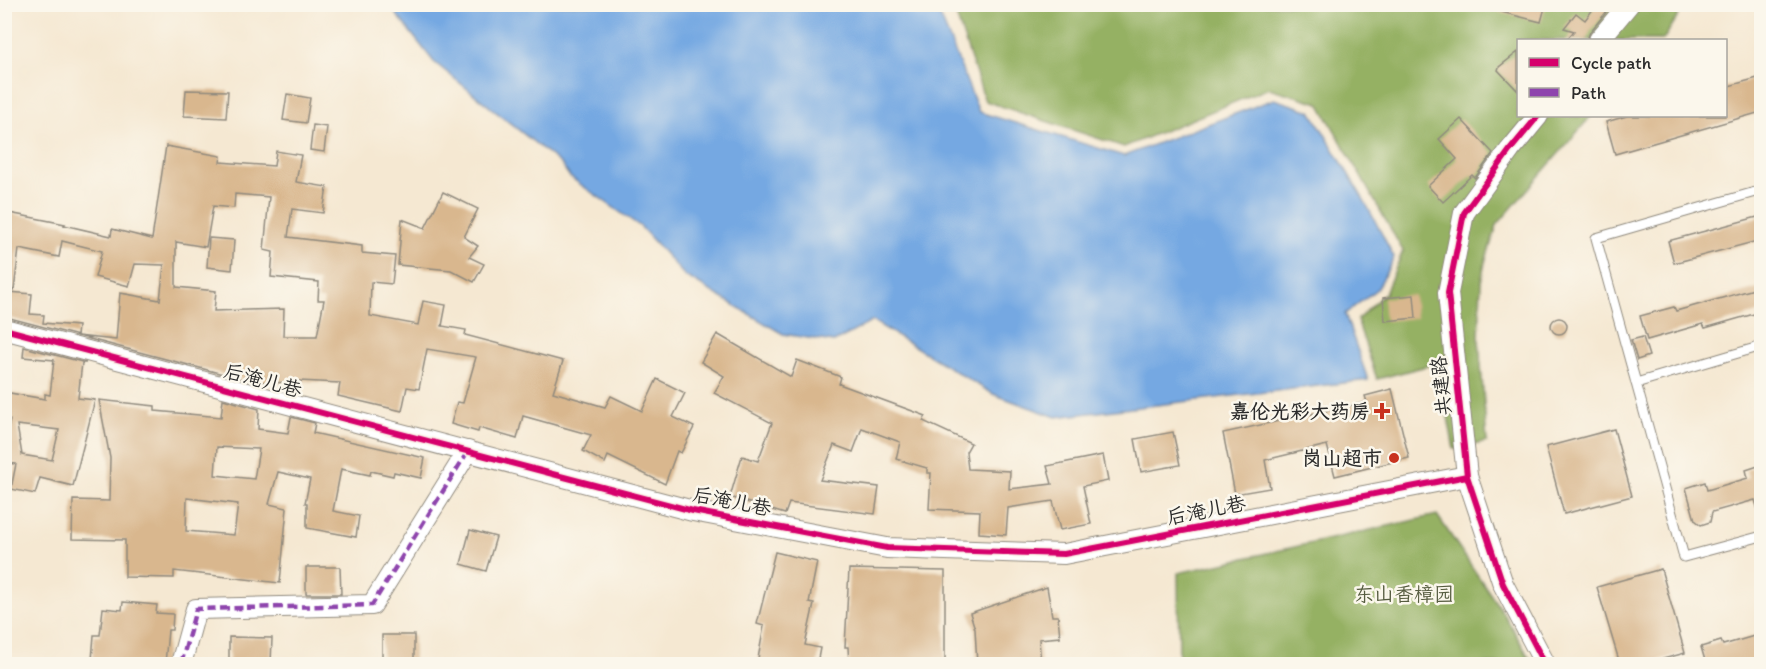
<svg xmlns="http://www.w3.org/2000/svg" width="1766" height="669" viewBox="0 0 1766 669" font-family="Itim,'LXGW WenKai TC',sans-serif">
<style>
.forest{fill:#95b163;stroke:#606e47;stroke-width:1.5}
.water{fill:#75a8e2;stroke:#506a86;stroke-width:1.5}
.building{fill:#d9b78e;fill-rule:evenodd}
.lines{fill:none;stroke-linecap:round;stroke-linejoin:round}
.lane-casing{stroke:#908a7e;stroke-width:11}
.street-casing{stroke:#908a7e;stroke-width:22}
.lane{stroke:#fff;stroke-width:9}
.street{stroke:#fff;stroke-width:20}
.quiet{stroke:#8e44ad;stroke-width:4.5;stroke-dasharray:9 4.5;stroke-linecap:butt}
.cycleway-casing{stroke:#fbf7ec;stroke-width:10}
.cycleway{stroke:#d6006c;stroke-width:6}
.poi-dot{fill:#c8321e;stroke:#fbf7ec;stroke-width:2}
.labels{text-anchor:middle;dominant-baseline:central;stroke-width:5;stroke-linejoin:round;paint-order:stroke}
.street-label{font-size:20px;fill:#2b2b2b;stroke:#fbf7ec}
.poi-label{font-size:20px;font-weight:bold;fill:#2b2b2b;stroke:#fbf7ec;text-anchor:end}
.park-label{font-size:20px;fill:#565c40;stroke:#fbf7ec}
</style>
<rect width="100%" height="100%" fill="#fbf7ec"/>
<filter id="ink" filterUnits="userSpaceOnUse"><feTurbulence type="fractalNoise" baseFrequency=".0167" numOctaves="2"/><feDisplacementMap in="SourceGraphic" scale="12" xChannelSelector="R" yChannelSelector="G"/><feConvolveMatrix kernelMatrix="1 2 1 2 8 2 1 2 1" color-interpolation-filters="sRGB"/></filter>
<filter id="wash" filterUnits="userSpaceOnUse"><feTurbulence type="fractalNoise" baseFrequency=".008" numOctaves="4" result="noise"/><feDisplacementMap in="SourceGraphic" scale="24" xChannelSelector="R" yChannelSelector="G"/><feGaussianBlur stdDeviation="1.35" result="paint"/><feColorMatrix in="noise" values="0 0 0 0 0 0 0 0 0 0 0 0 0 0 0 0 0 1.4 0 .05"/><feComposite in="paint" operator="in"/></filter>
<g filter="url(#wash)">
<rect width="100%" height="100%" fill="#f5e8d2"/>
<g class="forest">
<path d="M 949,5 L 1685,5 L 1663,40 L 1518,40 L 1518,116 L 1591,116 L 1497,225 L 1485,262 L 1481,282 L 1479,339 L 1487,442 L 1454,449 L 1438,363 L 1377,379 L 1357,320 L 1385,293 L 1403,251 L 1319,103 L 1269,88 L 1124,147 L 985,101 L 957,18 Z"/>
<path d="M 1437,515 L 1505,616 L 1533,664 L 1179,664 L 1178,573 Z"/>
</g>
<path class="water" d="M 389,5 L 933,5 L 942,20 L 979,112 L 1124,156 L 1274,99 L 1311,111 L 1364,200 L 1394,257 L 1378,288 L 1345,314 L 1368,380 L 1056,417 L 993,394 L 873,321 L 834,342 L 783,334 L 685,276 L 641,227 L 570,177 L 561,164 L 434,62 Z"/>
<g id="blocks">
<g class="building">
<path d="M 1494,4 L 1546,4 L 1541,22 L 1493,10 Z"/>
<path d="M 1597,4 L 1613,4 L 1590,32 L 1587,40 L 1566,40 L 1574,31 L 1564,28 L 1576,13 L 1585,20 Z"/>
<path d="M 1518,52 L 1518,91 L 1498,70 L 1499,67 Z"/>
<path d="M 1761,77 L 1761,112 L 1615,154 L 1606,122 L 1627,116 L 1725,116 L 1725,87 Z"/>
<path d="M 186,90 L 228,91 L 226,118 L 184,116 Z"/>
<path d="M 287,94 L 310,98 L 306,123 L 283,120 Z"/>
<path d="M 1461,119 L 1493,153 L 1475,178 L 1472,175 L 1443,202 L 1428,186 L 1457,159 L 1439,139 Z"/>
<path d="M 313,125 L 327,127 L 324,152 L 310,150 Z"/>
<path d="M 166,146 L 221,156 L 220,162 L 274,166 L 276,151 L 301,155 L 296,182 L 327,187 L 323,213 L 292,209 L 288,237 L 362,246 L 362,253 L 395,256 L 392,284 L 371,282 L 370,316 L 418,325 L 423,301 L 446,305 L 442,326 L 466,330 L 465,335 L 563,361 L 553,392 L 605,407 L 611,396 L 642,411 L 657,379 L 685,393 L 673,417 L 694,427 L 681,453 L 677,451 L 665,484 L 608,456 L 605,463 L 583,451 L 591,435 L 523,416 L 517,439 L 479,428 L 478,432 L 451,424 L 457,402 L 463,403 L 476,357 L 427,349 L 419,389 L 407,387 L 402,411 L 338,396 L 340,383 L 299,381 L 299,383 L 261,382 L 261,384 L 6,317 L 9,292 L 32,294 L 30,314 L 44,315 L 43,323 L 78,326 L 77,336 L 116,340 L 120,293 L 160,300 L 164,265 L 135,264 L 129,286 L 95,277 L 102,251 L 62,241 L 59,257 L 19,249 L 14,290 L 4,289 L 4,212 L 65,224 L 64,225 L 111,236 L 112,229 L 152,239 ZM 235,194 L 269,197 L 264,250 L 273,252 L 271,277 L 319,282 L 318,300 L 324,300 L 317,336 L 283,336 L 284,309 L 214,311 L 216,291 L 176,287 L 176,242 L 206,247 L 213,206 L 234,208 Z"/>
<path d="M 443,192 L 478,209 L 464,237 L 478,246 L 469,257 L 484,264 L 474,282 L 451,270 L 398,265 L 402,219 L 425,228 Z"/>
<path d="M 1761,216 L 1761,240 L 1674,263 L 1668,241 Z"/>
<path d="M 209,238 L 234,240 L 232,270 L 207,267 Z"/>
<path d="M 1761,287 L 1761,312 L 1705,328 L 1703,324 L 1647,340 L 1640,316 L 1674,307 L 1676,311 Z"/>
<path d="M 1414,295 L 1416,318 L 1385,321 L 1383,298 Z"/>
<circle cx="1559" cy="326" r="8"/>
<path d="M 717,334 L 791,377 L 797,360 L 841,377 L 839,384 L 926,416 L 923,421 L 971,443 L 966,452 L 968,469 L 1010,471 L 1009,489 L 1052,484 L 1047,466 L 1103,455 L 1108,481 L 1083,486 L 1091,524 L 1060,530 L 1053,501 L 1008,508 L 1006,535 L 979,533 L 980,511 L 929,509 L 931,473 L 927,473 L 927,468 L 896,459 L 900,442 L 862,428 L 853,452 L 834,445 L 820,480 L 879,487 L 875,514 L 789,503 L 785,514 L 730,497 L 742,456 L 758,461 L 772,423 L 714,393 L 724,376 L 701,362 Z"/>
<path d="M 1643,337 L 1649,356 L 1637,360 L 1631,340 Z"/>
<path d="M 24,347 L 86,363 L 82,363 L 78,398 L 95,400 L 73,486 L 40,478 L 35,494 L 11,489 L 16,464 L 4,463 L 4,446 L 10,420 L 4,419 L 4,392 L 45,399 L 45,394 L 50,395 L 54,360 L 23,357 ZM 17,425 L 59,430 L 52,460 L 22,455 Z"/>
<path d="M 1392,389 L 1409,458 L 1335,476 L 1327,445 L 1265,460 L 1270,488 L 1235,494 L 1223,433 L 1367,402 L 1365,396 Z"/>
<path d="M 223,399 L 259,409 L 258,429 L 288,433 L 291,417 L 315,423 L 313,433 L 425,458 L 421,478 L 394,472 L 393,476 L 371,471 L 370,475 L 341,469 L 333,511 L 359,516 L 356,537 L 307,528 L 307,503 L 305,503 L 310,479 L 278,472 L 269,504 L 287,508 L 280,583 L 174,571 L 174,578 L 125,577 L 125,540 L 72,539 L 73,500 L 109,501 L 110,458 L 99,400 L 155,406 L 155,411 L 221,417 ZM 217,447 L 259,449 L 254,479 L 215,475 ZM 187,498 L 238,504 L 234,535 L 186,531 Z"/>
<path d="M 1614,429 L 1632,496 L 1564,514 L 1546,447 Z"/>
<path d="M 1173,432 L 1180,465 L 1141,472 L 1135,439 Z"/>
<path d="M 1761,465 L 1761,509 L 1758,510 L 1755,500 L 1712,512 L 1710,522 L 1701,525 L 1695,520 L 1686,488 L 1705,482 L 1707,490 L 1748,478 L 1746,470 Z"/>
<path d="M 470,530 L 496,537 L 486,571 L 461,564 Z"/>
<path d="M 775,552 L 817,562 L 809,603 L 814,604 L 805,645 L 820,648 L 817,664 L 757,664 L 764,626 L 757,624 Z"/>
<path d="M 306,567 L 340,567 L 341,594 L 306,594 Z"/>
<path d="M 849,569 L 945,571 L 945,664 L 849,664 L 848,647 L 845,647 Z"/>
<path d="M 1661,569 L 1685,653 L 1645,664 L 1620,664 L 1597,587 Z"/>
<path d="M 1047,587 L 1052,616 L 1058,616 L 1060,637 L 1039,639 L 1041,664 L 977,664 L 975,629 L 970,613 Z"/>
<path d="M 123,602 L 157,605 L 156,613 L 173,614 L 172,630 L 168,630 L 165,664 L 139,664 L 92,660 L 94,635 L 100,635 L 103,608 L 122,610 Z"/>
<path d="M 1761,634 L 1761,664 L 1706,664 L 1701,647 L 1721,641 L 1723,645 Z"/>
<rect x="382" y="635" width="32" height="29"/>
<path d="M 229,637 L 272,638 L 271,664 L 229,664 Z"/>
</g>
</g>
</g>
<g filter="url(#ink)">
<use href="#blocks" fill-opacity="0" stroke="#908a7e" stroke-width="1.5"/>
<g class="lines">
<g class="lane-casing">
<g id="lane">
<path d="M 1762,190 L 1596,238 L 1684,557 L 1762,536"/>
<path d="M 1636,383 L 1762,346"/>
</g>
</g>
<g class="street-casing">
<g id="street">
<path d="M 1599,40 L 1629,4"/>
<path d="M 1538,116 L 1510,150 L 1464,213 L 1448,293 L 1467,476 L 1503,584 L 1545,664"/>
<path d="M 4,329 L 693,511 L 887,548 L 1064,554 L 1467,476"/>
<path d="M 181,664 L 196,609 L 372,605 L 468,451"/>
</g>
</g>
<use href="#lane" class="lane"/>
<use href="#street" class="street"/>
<path class="quiet" d="M 181,664 L 196,609 L 372,605 L 468,451"/>
<g class="cycleway-casing">
<g id="cycleway">
<path d="M 1538,116 L 1510,150 L 1464,213 L 1448,293 L 1467,476 L 1503,584 L 1545,664"/>
<path d="M 4,329 L 693,511 L 887,548 L 1064,554 L 1467,476"/>
</g>
</g>
<use href="#cycleway" class="cycleway"/>
</g>
</g>
<g class="poi-dot">
<path d="M1379 402h6v6h6v6h-6v6h-6v-6h-6v-6h6z"/>
<circle cx="1394" cy="458" r="6"/>
</g>
<g class="labels">
<g class="street-label">
<text transform="translate(263 380) rotate(15)">后淹儿巷</text>
<text transform="translate(1441 386) rotate(-96)">共建路</text>
<text transform="translate(732 501) rotate(11)">后淹儿巷</text>
<text transform="translate(1206 510) rotate(-11)">后淹儿巷</text>
</g>
<g class="poi-label">
<text x="1370" y="411">嘉伦光彩大药房</text>
<text x="1382" y="458">岗山超市</text>
</g>
<g class="park-label">
<text x="1404" y="594">东山香樟园</text>
</g>
</g>
<rect width="1766" height="669" fill="none" stroke="#fbf7ec" stroke-width="24"/>
<rect x="1517" y="39" width="210" height="78" fill="#fbf7ec" stroke="#a8a59f" stroke-width="1.5"/>
<rect x="1529" y="58" width="30" height="9" fill="#d6006c" stroke="#a8a59f" stroke-width="1.5"/>
<text x="1571" y="69" font-size="18" fill="#2b2b2b">Cycle path</text>
<rect x="1529" y="88" width="30" height="9" fill="#8e44ad" stroke="#a8a59f" stroke-width="1.5"/>
<text x="1571" y="99" font-size="18" fill="#2b2b2b">Path</text>
</svg>
